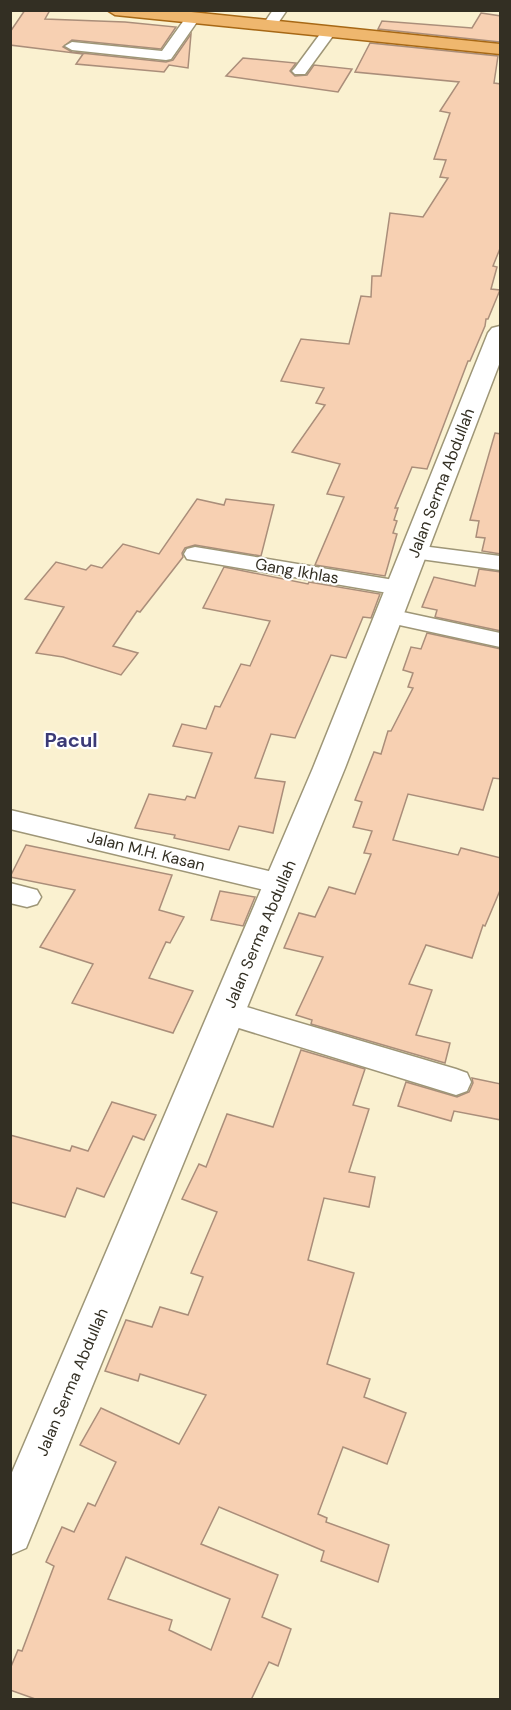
<svg xmlns="http://www.w3.org/2000/svg" width="511" height="1710" viewBox="0 0 511 1710" font-family="'DM Sans',sans-serif">
<style>
.building{fill:#f7d0b2;stroke:#aa8e7a;stroke-width:1.5;fill-rule:evenodd}
.lines{fill:none;stroke-linecap:round;stroke-linejoin:round}
.street-casing{stroke:#9e9677;stroke-width:3}
.secondary-casing{stroke:#9e9677;stroke-width:3}
.primary-casing{stroke:#a76815;stroke-width:3}
.street{fill:#fff;fill-rule:evenodd}
.secondary{fill:#fff;fill-rule:evenodd}
.primary{fill:#efb76e;fill-rule:evenodd}
.labels{text-anchor:middle;dominant-baseline:central;stroke-width:4.5;stroke-linejoin:round;paint-order:stroke}
.street-label{font-size:16px;fill:#332f23;stroke:#fff}
.quarter-label{font-size:20px;font-weight:bold;fill:#3b3a76;stroke:#fff}
</style>
<rect width="100%" height="100%" fill="#faf1d0"/>
<g class="building">
<path d="M 25,10 L 50,10 L 45,19 L 125,22 L 176,27 L 161,49 L 72,40 L 63,47 L 72,52 L 166,62 L 173,60 L 191,34 L 188,68 L 169,65 L 164,72 L 76,64 L 83,54 L 10,45 L 10,32 Z"/>
<path d="M 481,13 L 501,16 L 500,42 L 378,29 L 382,21 L 472,28 Z"/>
<path d="M 370,43 L 498,56 L 494,83 L 501,84 L 501,246 L 493,266 L 497,267 L 491,289 L 500,290 L 488,319 L 486,319 L 485,326 L 470,361 L 468,361 L 427,469 L 412,467 L 395,508 L 398,508 L 394,520 L 397,521 L 393,533 L 397,534 L 385,576 L 315,565 L 344,497 L 327,494 L 340,464 L 292,452 L 325,405 L 316,403 L 324,388 L 281,381 L 301,339 L 349,344 L 361,296 L 371,297 L 372,276 L 381,276 L 390,213 L 423,217 L 448,178 L 440,177 L 446,160 L 434,159 L 450,113 L 440,111 L 459,82 L 355,72 Z"/>
<path d="M 243,58 L 296,63 L 290,71 L 295,76 L 307,75 L 314,65 L 352,69 L 338,92 L 226,76 Z"/>
<path d="M 495,433 L 501,434 L 501,554 L 482,551 L 485,538 L 476,537 L 479,521 L 470,520 Z"/>
<path d="M 197,499 L 224,505 L 226,499 L 274,505 L 261,556 L 195,545 L 185,548 L 182,553 L 183,557 L 140,612 L 137,611 L 113,646 L 138,653 L 121,675 L 63,657 L 36,653 L 64,607 L 25,599 L 56,562 L 86,570 L 91,565 L 102,568 L 123,544 L 159,554 Z"/>
<path d="M 224,567 L 308,584 L 309,582 L 380,594 L 371,618 L 363,617 L 346,658 L 331,655 L 295,738 L 271,734 L 255,778 L 285,782 L 273,833 L 239,826 L 229,850 L 174,838 L 175,835 L 135,828 L 149,794 L 185,800 L 187,796 L 195,798 L 212,753 L 173,746 L 182,724 L 206,729 L 215,706 L 220,707 L 241,664 L 250,666 L 270,621 L 203,608 Z"/>
<path d="M 479,569 L 501,572 L 501,631 L 435,617 L 437,610 L 422,607 L 434,577 L 475,586 Z"/>
<path d="M 427,633 L 501,649 L 501,779 L 493,778 L 483,810 L 408,794 L 393,840 L 458,855 L 461,848 L 501,858 L 501,888 L 485,926 L 483,925 L 472,958 L 426,945 L 409,984 L 432,990 L 416,1035 L 450,1043 L 445,1063 L 311,1024 L 312,1020 L 296,1015 L 323,957 L 284,948 L 299,913 L 315,917 L 329,887 L 355,894 L 371,854 L 364,853 L 372,831 L 353,827 L 362,802 L 355,800 L 374,752 L 381,754 L 388,731 L 391,731 L 413,688 L 408,687 L 413,673 L 403,670 L 411,647 L 421,649 Z"/>
<path d="M 26,845 L 172,875 L 159,910 L 184,917 L 170,943 L 166,942 L 149,978 L 193,991 L 173,1033 L 72,1003 L 93,964 L 40,947 L 75,890 L 10,877 Z"/>
<path d="M 220,891 L 255,897 L 243,926 L 211,920 Z"/>
<path d="M 301,1050 L 365,1069 L 353,1105 L 369,1109 L 349,1172 L 375,1177 L 369,1207 L 324,1198 L 308,1260 L 354,1273 L 327,1364 L 370,1379 L 364,1397 L 406,1413 L 387,1464 L 343,1447 L 318,1514 L 327,1518 L 326,1522 L 389,1545 L 378,1582 L 321,1561 L 324,1551 L 219,1507 L 201,1544 L 278,1575 L 262,1617 L 291,1629 L 278,1666 L 269,1662 L 251,1700 L 38,1700 L 10,1690 L 10,1669 L 18,1650 L 22,1651 L 54,1566 L 46,1562 L 62,1527 L 74,1532 L 88,1503 L 95,1506 L 116,1462 L 80,1445 L 101,1408 L 179,1444 L 206,1395 L 140,1374 L 138,1381 L 105,1371 L 126,1320 L 152,1327 L 160,1307 L 188,1315 L 203,1277 L 191,1273 L 217,1212 L 182,1199 L 199,1164 L 206,1167 L 227,1114 L 273,1127 ZM 126,1557 L 230,1599 L 211,1650 L 169,1630 L 172,1620 L 108,1599 Z"/>
<path d="M 472,1078 L 501,1084 L 501,1120 L 454,1111 L 451,1121 L 398,1106 L 406,1082 L 457,1097 L 469,1092 L 473,1083 Z"/>
<path d="M 112,1102 L 156,1115 L 144,1140 L 133,1136 L 104,1197 L 77,1188 L 65,1217 L 10,1202 L 10,1135 L 70,1151 L 72,1146 L 88,1151 Z"/>
</g>
<g class="lines">
<g class="street-casing">
<g id="street">
<path d="M 273,10 L 287,10 L 274,29 L 264,29 L 262,26 Z"/>
<path d="M 192,15 L 199,19 L 171,59 L 166,60 L 72,50 L 65,46 L 72,42 L 162,51 L 187,16 Z"/>
<path d="M 328,29 L 335,33 L 305,74 L 295,74 L 292,71 L 295,68 L 323,30 Z"/>
<path d="M 414,545 L 500,556 L 500,570 L 406,557 L 403,552 L 406,547 Z"/>
<path d="M 195,547 L 400,581 L 408,583 L 411,588 L 408,593 L 400,595 L 187,559 L 184,554 L 187,549 Z"/>
<path d="M 389,609 L 500,633 L 500,647 L 381,621 L 377,616 L 381,611 Z"/>
<path d="M 10,810 L 281,874 L 291,877 L 295,884 L 291,891 L 281,894 L 10,829 Z"/>
<path d="M 10,883 L 37,890 L 41,897 L 37,904 L 27,907 L 10,903 Z"/>
<path d="M 226,1001 L 456,1069 L 467,1073 L 471,1082 L 467,1091 L 456,1095 L 216,1021 L 211,1013 L 216,1005 Z"/>
</g>
</g>
<g class="secondary-casing">
<path id="secondary" d="M 500,326 L 500,362 L 345,768 L 26,1548 L 10,1555 L 10,1477 L 313,768 L 488,333 L 492,328 Z"/>
</g>
<g class="primary-casing">
<path id="primary" d="M 107,10 L 172,10 L 500,44 L 500,54 L 115,15 Z"/>
</g>
<use href="#street" class="street"/>
<use href="#secondary" class="secondary"/>
<use href="#primary" class="primary"/>
</g>
<g class="labels">
<g class="street-label">
<text transform="translate(441 483) rotate(-69)">Jalan Serma Abdullah</text>
<text transform="translate(297 571) rotate(10)">Gang Ikhlas</text>
<text transform="translate(146 851) rotate(14)">Jalan M.H. Kasan</text>
<text transform="translate(260 934) rotate(-67)">Jalan Serma Abdullah</text>
<text transform="translate(72 1382) rotate(-67)">Jalan Serma Abdullah</text>
</g>
<g class="quarter-label">
<text x="71" y="740">Pacul</text>
</g>
</g>
<rect width="511" height="1710" fill="none" stroke="#332f23" stroke-width="24"/>
</svg>
